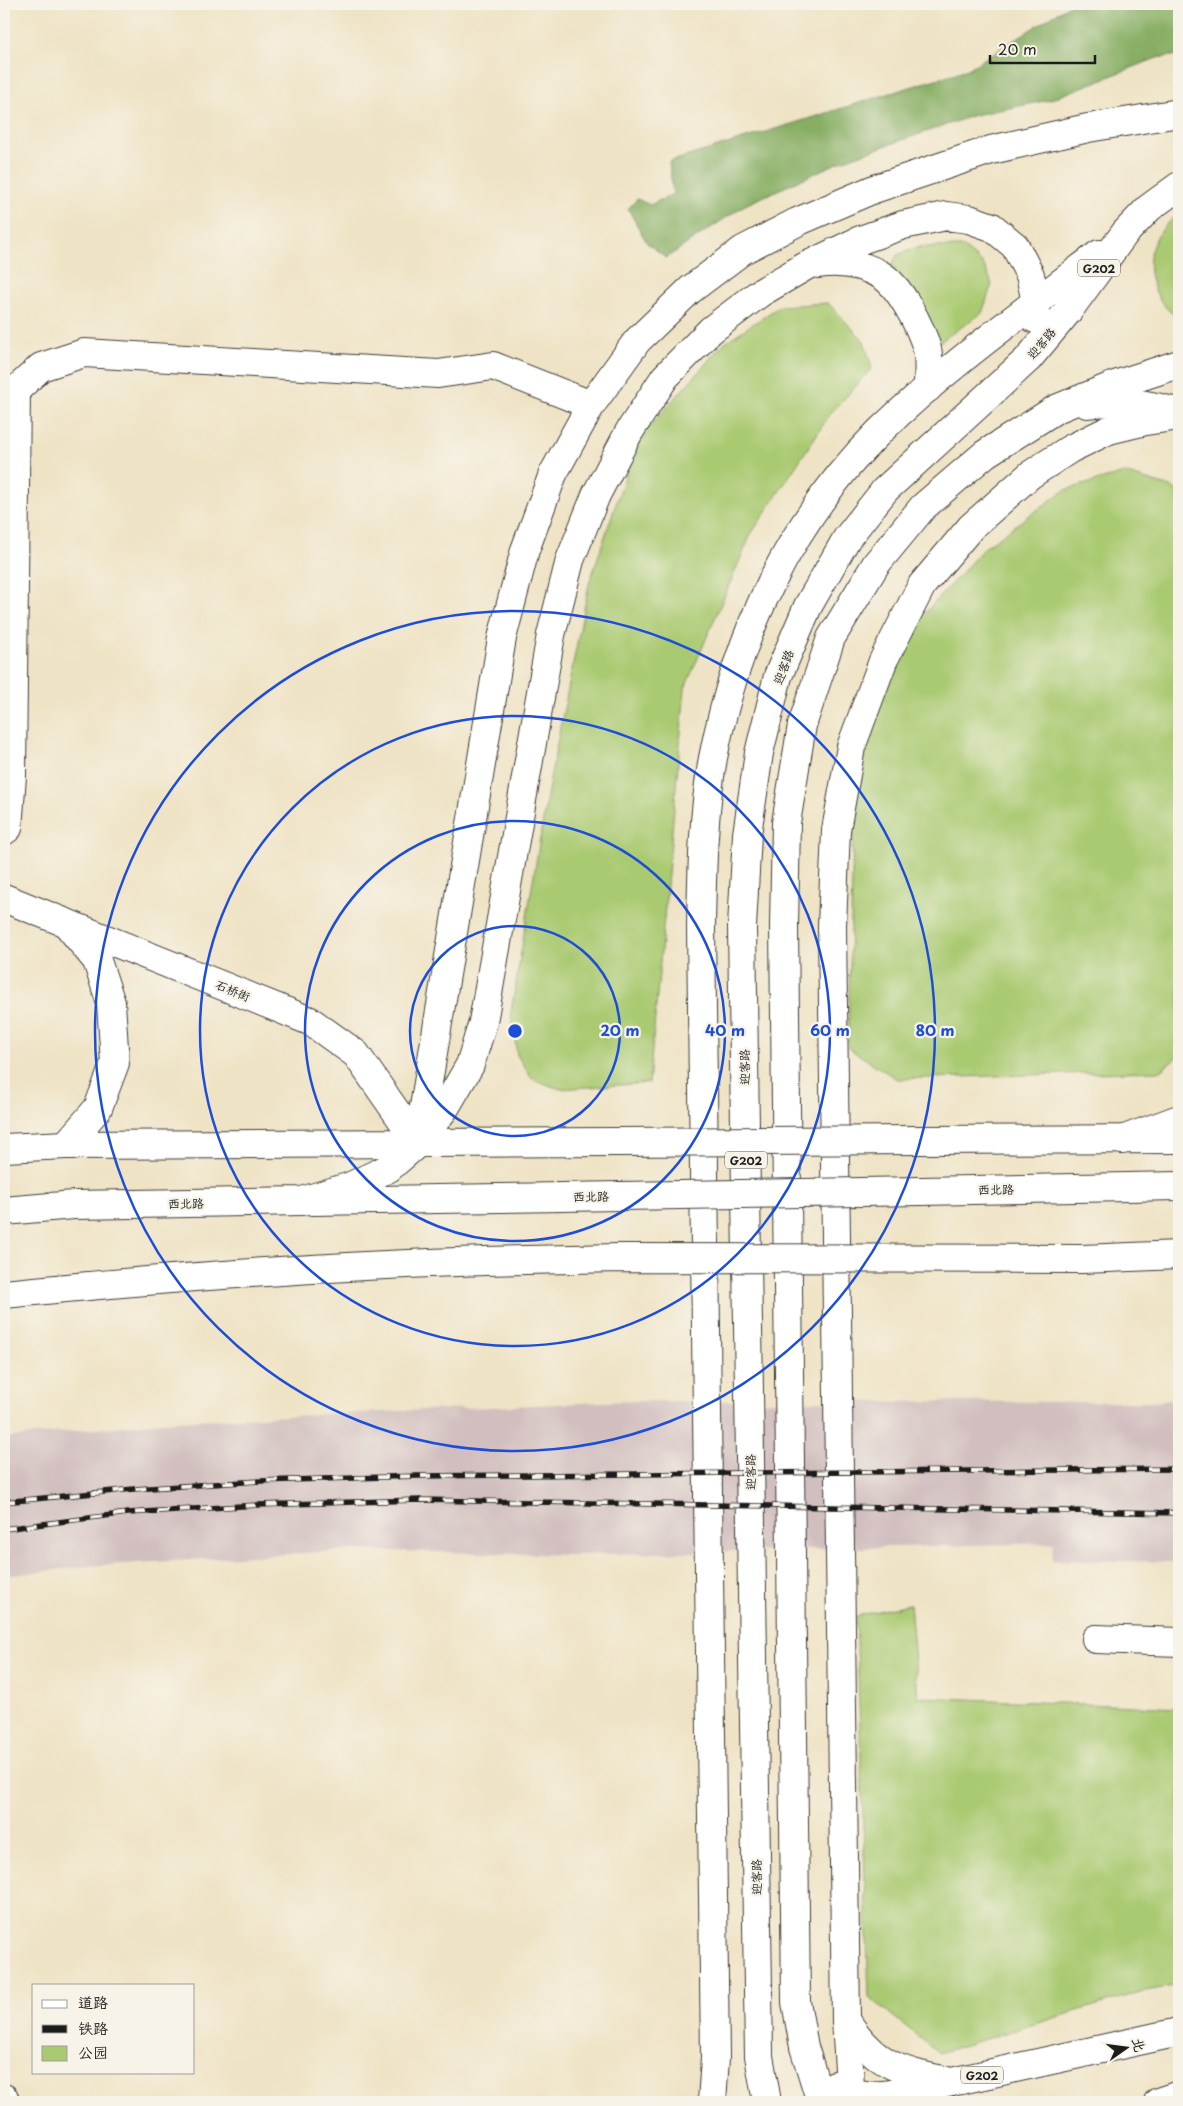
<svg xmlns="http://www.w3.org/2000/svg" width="1183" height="2106" viewBox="0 0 1183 2106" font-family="'Playpen Sans','LXGW WenKai TC',sans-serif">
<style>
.industrial{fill:#d1bfbf}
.green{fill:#aaca72;stroke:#637347}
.forest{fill:#87ae64;stroke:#526540}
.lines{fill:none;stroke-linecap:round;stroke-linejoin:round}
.minor-casing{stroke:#3c3a35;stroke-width:30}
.major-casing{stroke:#3c3a35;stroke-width:30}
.highway-casing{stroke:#3c3a35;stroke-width:30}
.minor{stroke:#fff;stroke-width:28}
.major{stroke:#fff;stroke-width:28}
.highway{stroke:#fff;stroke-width:28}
.rail-casing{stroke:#1c1c1c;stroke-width:5.5}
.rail{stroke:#f7f3e8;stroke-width:4;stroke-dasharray:11;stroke-linecap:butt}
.major-bridge-casing{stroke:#3c3a35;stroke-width:30;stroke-linecap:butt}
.highway-bridge-casing{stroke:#3c3a35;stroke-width:30;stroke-linecap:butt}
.major-bridge{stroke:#fff;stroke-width:28}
.highway-bridge{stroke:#fff;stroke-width:28}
.ring{fill:none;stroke:#1d4ed8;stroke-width:2.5}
.labels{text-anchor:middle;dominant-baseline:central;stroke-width:4.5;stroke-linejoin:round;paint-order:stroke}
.shield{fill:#f7f3e8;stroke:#5e5c59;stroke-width:1}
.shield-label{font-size:11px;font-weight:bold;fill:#1c1c1c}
.street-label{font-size:12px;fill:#1c1c1c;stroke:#f7f3e8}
.centre{fill:#1d4ed8;stroke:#f7f3e8;stroke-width:2.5}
.ring-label{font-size:15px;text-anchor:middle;font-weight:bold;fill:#1d4ed8;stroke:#f7f3e8;stroke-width:4.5;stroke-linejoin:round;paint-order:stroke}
</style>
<rect width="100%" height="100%" fill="#f7f3e8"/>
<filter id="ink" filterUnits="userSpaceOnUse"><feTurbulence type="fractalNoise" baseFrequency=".02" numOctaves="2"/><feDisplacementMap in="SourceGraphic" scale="10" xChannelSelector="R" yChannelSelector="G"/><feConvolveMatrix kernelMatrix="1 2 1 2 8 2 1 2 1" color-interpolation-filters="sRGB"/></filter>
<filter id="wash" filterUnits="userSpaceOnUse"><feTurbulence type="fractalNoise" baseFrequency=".0096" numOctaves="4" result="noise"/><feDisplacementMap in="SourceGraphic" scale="20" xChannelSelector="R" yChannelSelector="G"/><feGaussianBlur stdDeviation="1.12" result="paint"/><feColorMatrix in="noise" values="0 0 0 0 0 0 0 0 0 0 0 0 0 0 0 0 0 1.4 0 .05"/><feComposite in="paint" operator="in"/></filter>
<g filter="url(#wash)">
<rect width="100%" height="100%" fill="#efe3c5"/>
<path class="industrial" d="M 1179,1398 L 1179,1562 L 1052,1560 L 1054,1543 L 573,1555 L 354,1550 L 89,1566 L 4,1576 L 4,1438 L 173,1421 L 626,1401 L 1154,1402 Z"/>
<g class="green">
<path d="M 1179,213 L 1179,318 C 1155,305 1142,268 1154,243 C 1160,230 1169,222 1179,213 Z"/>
<path d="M 919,247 L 963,247 L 984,265 L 992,284 L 982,313 L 938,343 L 891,267 L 897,255 Z"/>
<path d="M 828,303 L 864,341 L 872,368 L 831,413 L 751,534 L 685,688 L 649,1083 L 560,1089 L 532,1079 L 517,1055 L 511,1012 L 550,779 L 589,584 L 637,441 L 724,343 L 780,306 Z"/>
<path d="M 1124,473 L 1174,488 L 1179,494 L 1179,1056 L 1160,1071 L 897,1079 L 848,1048 L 854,795 L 876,709 L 912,627 L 985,547 L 1065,490 Z"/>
<path d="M 910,1604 L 918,1697 L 1179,1708 L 1179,1985 L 1140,1992 L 939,2053 L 869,1997 L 856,1616 Z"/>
</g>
<path class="forest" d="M 1071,4 L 1179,4 L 1179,55 L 1157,58 L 1049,100 L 975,115 L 844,160 L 745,205 L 666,258 L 647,243 L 628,209 L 637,199 L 650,205 L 673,194 L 669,162 L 968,69 Z"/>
</g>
<g filter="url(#ink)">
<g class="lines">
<g class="minor-casing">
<g id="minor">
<path d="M 4,831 L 8,828 L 12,776 L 16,390 L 41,367 L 84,353 L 438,374 L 493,366 L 591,405"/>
<path d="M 4,898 L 310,1021 L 356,1054 L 418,1143"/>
<path d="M 1096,1639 L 1179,1642"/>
<path d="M 4,2098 L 6,2102"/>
</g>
</g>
<g class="major-casing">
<g id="major">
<path d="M 921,1140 L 1179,1139"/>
<path d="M 418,1143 L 618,1142"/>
<path d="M 921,1191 L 1179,1186"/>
<path d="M 313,1201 L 621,1196"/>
<path d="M 1158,2102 L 1179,2095"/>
</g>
</g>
<g class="highway-casing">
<g id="highway">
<path d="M 818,264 C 839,261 862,264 881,275 C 901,287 921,328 927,349 C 930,361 928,376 928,388"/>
<path d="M 1087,404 C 1116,400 1144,403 1173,411"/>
<path d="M 66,923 L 97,961 L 111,1003 L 115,1063 L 98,1108 L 66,1145"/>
<path d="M 1122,1140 L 1179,1119"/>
<path d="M 4,1148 L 66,1145 L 418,1143 L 502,638 L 525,550 L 553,474 L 591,405 L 637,341 L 690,290 L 743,250 L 797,222 L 874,189 L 991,150 L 1088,128 L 1179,113"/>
<path d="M 4,1211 L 74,1205 L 302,1201 L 351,1186 L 389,1168 L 418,1143 L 445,1108 L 470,1065 L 483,1022 L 551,635 L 570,560 L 596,495 L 629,432 L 665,377 L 711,330 L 760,293 L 806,266 L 858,241 L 903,225 L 946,216 L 969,219 L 992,227 L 1015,246 L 1030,275 L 1036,302 L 1035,319"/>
<path d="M 4,1294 C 164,1278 324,1266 485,1261"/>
<path d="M 846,2020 C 872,2061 897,2072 944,2080"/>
<path d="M 835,2085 C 860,2099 878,2096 906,2092 L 1179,2032"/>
<path d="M 712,2102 L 715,2058 L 701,927 C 702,871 703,813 713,758 C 737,635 790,520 880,431 C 947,366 1025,311 1099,254"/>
<path d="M 767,2102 L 759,2056 L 742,927 L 747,834 L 759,753 L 778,676 L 808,606 L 847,538 L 885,490 L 1028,359 L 1069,310 L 1125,233 L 1149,208 L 1179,186"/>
<path d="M 821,2102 L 804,2047 L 796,2002 L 784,926 L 786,823 L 802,725 L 831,638 L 876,564 L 923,507 L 985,454 L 1056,409 L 1115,385 L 1179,364"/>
<path d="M 851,2102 L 846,2020 L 832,926 L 836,830 L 851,747 L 883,661 L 922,585 L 971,527 L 1030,475 L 1070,449 L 1109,430 L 1146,421 L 1179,416"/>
</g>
</g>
<use href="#minor" class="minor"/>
<use href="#major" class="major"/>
<use href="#highway" class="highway"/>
<g class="rail-casing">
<g id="rail">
<path d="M 4,1502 L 134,1489 L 260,1481 L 417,1476 L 1179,1469"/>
<path d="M 4,1529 L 128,1513 L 258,1505 L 419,1500 L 1179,1513"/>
</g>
</g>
<use href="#rail" class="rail"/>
<g class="major-bridge-casing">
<g id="major-bridge">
<path d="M 618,1142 L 921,1140"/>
<path d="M 621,1196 L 921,1191"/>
</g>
</g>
<g class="highway-bridge-casing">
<path id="highway-bridge" d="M 485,1261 L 619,1258 L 1082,1259 L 1179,1255"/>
</g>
<use href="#major-bridge" class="major-bridge"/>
<use href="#highway-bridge" class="highway-bridge"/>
</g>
</g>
<g class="ring">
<circle cx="515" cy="1031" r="105"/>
<circle cx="515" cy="1031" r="210"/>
<circle cx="515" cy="1031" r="315"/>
<circle cx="515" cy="1031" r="420"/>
</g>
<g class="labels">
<g class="shield">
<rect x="1078" y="259.5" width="42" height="17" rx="4"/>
<rect x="725" y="1151.5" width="42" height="17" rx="4"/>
<rect x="961" y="2066.5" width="42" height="17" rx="4"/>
</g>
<g class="shield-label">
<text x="1099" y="268">G202</text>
<text x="746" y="1160">G202</text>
<text x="982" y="2075">G202</text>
</g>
<g class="street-label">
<text transform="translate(1041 343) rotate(-50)">迎客路</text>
<text transform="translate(783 667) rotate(-70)">迎客路</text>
<text transform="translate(233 990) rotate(22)">石桥街</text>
<text transform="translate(744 1067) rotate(-91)">迎客路</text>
<text transform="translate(996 1189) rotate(-1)">西北路</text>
<text transform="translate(591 1196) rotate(-1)">西北路</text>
<text transform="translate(186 1203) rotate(-1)">西北路</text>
<text transform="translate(750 1472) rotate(-91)">迎客路</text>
<text transform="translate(756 1877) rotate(-91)">迎客路</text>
</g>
</g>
<circle cx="515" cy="1031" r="8" class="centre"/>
<g class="ring-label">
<text x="620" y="1036">20 m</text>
<text x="725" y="1036">40 m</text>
<text x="830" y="1036">60 m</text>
<text x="935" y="1036">80 m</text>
</g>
<rect width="1183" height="2106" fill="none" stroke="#f7f3e8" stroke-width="20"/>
<rect x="32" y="1984" width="162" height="90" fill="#f7f3e8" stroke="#9f9d96"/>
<rect x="42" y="2000" width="25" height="8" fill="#ffffff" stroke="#9f9d96"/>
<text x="78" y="2008" font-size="15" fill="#1c1c1c">道路</text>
<rect x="42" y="2025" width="25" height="8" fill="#1c1c1c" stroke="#9f9d96"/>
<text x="78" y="2034" font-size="15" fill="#1c1c1c">铁路</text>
<rect x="42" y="2046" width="25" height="15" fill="#aaca72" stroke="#9f9d96"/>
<text x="78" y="2058" font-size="15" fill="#1c1c1c">公园</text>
<g transform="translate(1126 2048) rotate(76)" stroke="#f7f3e8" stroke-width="4" paint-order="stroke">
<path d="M0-4L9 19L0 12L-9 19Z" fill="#1c1c1c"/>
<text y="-8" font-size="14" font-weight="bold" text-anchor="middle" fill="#1c1c1c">北</text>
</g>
<path d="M990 55v8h105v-8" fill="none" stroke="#1c1c1c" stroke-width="2.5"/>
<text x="998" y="55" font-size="15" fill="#1c1c1c" stroke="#f7f3e8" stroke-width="4" paint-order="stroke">20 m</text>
</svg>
